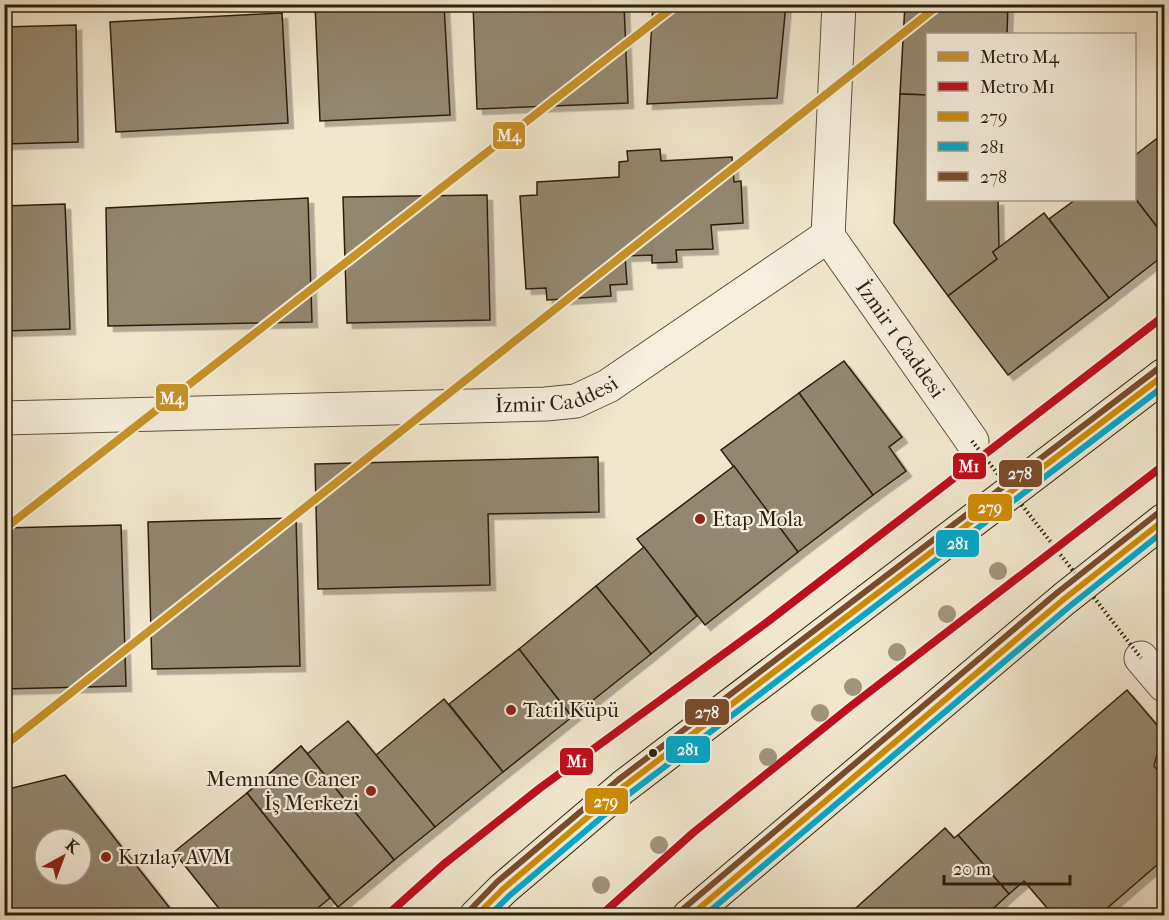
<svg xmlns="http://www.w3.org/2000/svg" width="1169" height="920" viewBox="0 0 1169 920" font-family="'IM FELL French Canon',serif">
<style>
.building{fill:#938770;stroke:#2e1f0b;stroke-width:1.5;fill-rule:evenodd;filter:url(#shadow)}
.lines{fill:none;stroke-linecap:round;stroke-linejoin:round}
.minor-casing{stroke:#5f513c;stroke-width:35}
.major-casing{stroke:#2e1f0b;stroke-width:35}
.minor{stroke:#f6efde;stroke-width:33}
.major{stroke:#f1e7cd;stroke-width:33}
.path-bridge{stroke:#2e1f0b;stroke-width:4;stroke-dasharray:1.5 3;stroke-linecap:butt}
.bus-1-casing{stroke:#f6efde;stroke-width:10}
.bus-2-casing{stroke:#f6efde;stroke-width:10}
.bus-3-casing{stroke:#f6efde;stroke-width:10}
.bus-1{stroke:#cf8b02;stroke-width:6}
.bus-2{stroke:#00a9ce;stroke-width:6}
.bus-3{stroke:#7a4b2a;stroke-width:6}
.metro-1-casing{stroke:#f6efde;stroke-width:12}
.metro-2-casing{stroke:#f6efde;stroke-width:12}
.metro-1{stroke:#c79227;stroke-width:8}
.metro-2{stroke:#bf0e1c;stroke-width:8}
.tree{fill:#a1947d}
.poi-dot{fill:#8f2418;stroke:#f6efde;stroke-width:2}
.bus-dot{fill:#2e1f0b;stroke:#f6efde;stroke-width:2}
.labels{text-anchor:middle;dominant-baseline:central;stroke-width:4.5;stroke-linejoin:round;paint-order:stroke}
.street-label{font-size:21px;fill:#2e1f0b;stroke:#f6efde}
.poi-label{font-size:21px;fill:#2e1f0b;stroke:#f6efde;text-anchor:start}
.line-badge{stroke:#f6efde;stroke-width:2}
.badge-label{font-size:16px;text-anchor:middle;font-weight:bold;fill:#fff}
</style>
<defs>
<filter id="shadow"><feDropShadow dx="5.5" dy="5.5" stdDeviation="0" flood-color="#0004"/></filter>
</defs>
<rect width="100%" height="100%" fill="#f1e7cd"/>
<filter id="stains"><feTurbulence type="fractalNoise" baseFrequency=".00333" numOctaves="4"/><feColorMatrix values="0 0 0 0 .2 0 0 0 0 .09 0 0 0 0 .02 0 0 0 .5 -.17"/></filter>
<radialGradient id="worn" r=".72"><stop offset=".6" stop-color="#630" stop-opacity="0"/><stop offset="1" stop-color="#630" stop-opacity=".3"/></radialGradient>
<g class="building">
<path d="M 315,4 L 444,4 L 450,115 L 320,121 Z"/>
<path d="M 473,4 L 624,4 L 628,103 L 477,109 Z"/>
<path d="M 653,4 L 786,4 L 777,98 L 647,104 Z"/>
<path d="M 905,4 L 1008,4 L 1007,34 L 928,34 L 928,95 L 900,94 Z"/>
<path d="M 282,13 L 288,123 L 116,132 L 110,22 Z"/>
<path d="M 76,25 L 78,142 L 4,144 L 4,27 Z"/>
<path d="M 900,94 L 928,95 L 928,200 L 998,200 L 999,247 L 993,252 L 997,259 L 948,296 L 894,223 Z"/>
<path d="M 1164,133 L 1164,236 L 1134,197 L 1134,156 Z"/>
<path d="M 660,149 L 661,161 L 732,157 L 734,182 L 741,181 L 743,223 L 711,225 L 713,249 L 676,250 L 677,262 L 652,263 L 652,255 L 625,256 L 627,284 L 610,285 L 611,296 L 547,300 L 546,288 L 526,289 L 520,196 L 537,195 L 537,182 L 619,177 L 619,162 L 628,161 L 627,151 Z"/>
<path d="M 487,195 L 490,320 L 347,323 L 343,197 Z"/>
<path d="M 1134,197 L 1164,236 L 1164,255 L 1109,298 L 1049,219 L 1075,200 L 1134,200 Z"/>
<path d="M 308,198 L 312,322 L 108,326 L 106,208 Z"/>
<path d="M 65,204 L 70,329 L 4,331 L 4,206 Z"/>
<path d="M 1044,213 L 1109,298 L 1008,375 L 948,296 L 997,259 L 993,252 Z"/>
<path d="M 844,361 L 902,437 L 889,447 L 906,471 L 873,495 L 799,393 Z"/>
<path d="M 799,393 L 873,495 L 798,552 L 721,450 Z"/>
<path d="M 598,457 L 599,512 L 488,514 L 490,585 L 318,589 L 315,464 Z"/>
<path d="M 734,466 L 798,552 L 705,625 L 637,539 Z"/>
<path d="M 296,518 L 300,666 L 152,669 L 148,522 Z"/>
<path d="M 121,525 L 126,686 L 4,689 L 4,528 Z"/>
<path d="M 644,547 L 697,616 L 651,654 L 596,586 Z"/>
<path d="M 596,586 L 651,654 L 572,717 L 519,649 Z"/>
<path d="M 519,649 L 572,717 L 503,772 L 449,704 Z"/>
<path d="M 1127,690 L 1163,732 L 1154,766 L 1164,777 L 1164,859 L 1098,916 L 1054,916 L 1024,881 L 1009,894 L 958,835 Z"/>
<path d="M 444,699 L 503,772 L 435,827 L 376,755 Z"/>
<path d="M 348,721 L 435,827 L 394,860 L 307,754 Z"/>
<path d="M 301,746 L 394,860 L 338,907 L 247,793 Z"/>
<path d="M 301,746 L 394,860 L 338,907 L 247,793 Z"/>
<path d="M 65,775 L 176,916 L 4,916 L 4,790 ZM 45,839 L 81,839 L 81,875 L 45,875 Z"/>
<path d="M 247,793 L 330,898 L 308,916 L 225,916 L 174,852 Z"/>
<path d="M 945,828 L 954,838 L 958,835 L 1009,894 L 985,916 L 847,916 Z"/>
</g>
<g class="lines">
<g class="minor-casing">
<g id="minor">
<path id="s1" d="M 828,236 L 972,441"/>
<path d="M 828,236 L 839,4"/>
<path id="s2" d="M 4,418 L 546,404 L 576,401 L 608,386 L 828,236"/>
<path d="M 1141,658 L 1164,685"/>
</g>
</g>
<g class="major-casing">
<g id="major">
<path d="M 476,916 L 503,889 L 623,787 L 1164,375"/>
<path d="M 689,916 L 1064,599 L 1164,520"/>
</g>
</g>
<use href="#minor" class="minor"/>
<use href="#major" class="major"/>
<path class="path-bridge" d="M 972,441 L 1141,658"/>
<g class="bus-1-casing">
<g id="bus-1">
<path d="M 476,916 L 503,889 L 623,787 L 1164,375"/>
<path d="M 690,916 L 1064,599 L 1164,520"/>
</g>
</g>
<g class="bus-2-casing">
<g id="bus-2">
<path d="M 489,916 L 509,896 L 629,794 L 1164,386"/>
<path d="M 704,916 L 1070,606 L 1164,531"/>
</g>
</g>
<g class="bus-3-casing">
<g id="bus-3">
<path d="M 683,909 L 1058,592 L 1158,513"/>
<path d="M 470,910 L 497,882 L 618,780 L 1159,368"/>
</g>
</g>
<use href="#bus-1" class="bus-1"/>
<use href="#bus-2" class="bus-2"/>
<use href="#bus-3" class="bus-3"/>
<g class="metro-1-casing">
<g id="metro-1">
<path d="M 4,529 L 677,4"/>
<path d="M 4,746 L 940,4"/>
</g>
</g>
<g class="metro-2-casing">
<g id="metro-2">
<path d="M 386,916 L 444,864 L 540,788 L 766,623 L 1164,316"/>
<path d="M 600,916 L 694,832 L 851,706 L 1164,465"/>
</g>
</g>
<use href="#metro-1" class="metro-1"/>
<use href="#metro-2" class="metro-2"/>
</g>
<g class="tree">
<circle cx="998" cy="571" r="9"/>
<circle cx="947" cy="614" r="9"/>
<circle cx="897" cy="652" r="9"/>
<circle cx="853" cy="687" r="9"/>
<circle cx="820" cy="713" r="9"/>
<circle cx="768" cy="757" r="9"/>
<circle cx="659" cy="845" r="9"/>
<circle cx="601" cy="885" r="9"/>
</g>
<g class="poi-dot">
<circle cx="700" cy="519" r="6"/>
<circle cx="511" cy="710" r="6"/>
<circle cx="371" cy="791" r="6"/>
<circle cx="106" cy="857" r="6"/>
</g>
<circle class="bus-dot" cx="653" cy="753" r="5"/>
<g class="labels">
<g class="street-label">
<text stroke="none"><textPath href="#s1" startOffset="126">İzmir 1 Caddesi</textPath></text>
<text stroke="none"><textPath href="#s2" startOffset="554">İzmir Caddesi</textPath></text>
</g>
<g class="poi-label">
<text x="712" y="519">Etap Mola</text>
<text x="523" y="710">Tatil Küpü</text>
<text x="359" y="779" text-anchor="end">Memnune Caner<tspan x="359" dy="24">İş Merkezi</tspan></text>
<text x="118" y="857">Kızılay AVM</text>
</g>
</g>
<g class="line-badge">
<rect x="492" y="121" width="34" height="29" rx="6" fill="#c79227"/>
<rect x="155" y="383" width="34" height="29" rx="6" fill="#c79227"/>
<rect x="952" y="452" width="35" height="28" rx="6" fill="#bf0e1c"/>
<rect x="998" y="459" width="45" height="29" rx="6" fill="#7a4b2a"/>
<rect x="967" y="493" width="46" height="29" rx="6" fill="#cf8b02"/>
<rect x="935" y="529" width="45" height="29" rx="6" fill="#00a9ce"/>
<rect x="684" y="698" width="46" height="28" rx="6" fill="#7a4b2a"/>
<rect x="665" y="735" width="46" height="29" rx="6" fill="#00a9ce"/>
<rect x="559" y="747" width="35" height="29" rx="6" fill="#bf0e1c"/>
<rect x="584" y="787" width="45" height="28" rx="6" fill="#cf8b02"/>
</g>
<g class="badge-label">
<text x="509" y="141">M4</text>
<text x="172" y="404">M4</text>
<text x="969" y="472">M1</text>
<text x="1020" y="479">278</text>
<text x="990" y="513">279</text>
<text x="958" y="549">281</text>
<text x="707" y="718">278</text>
<text x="688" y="755">281</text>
<text x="577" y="767">M1</text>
<text x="606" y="807">279</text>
</g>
<rect width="1169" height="920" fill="none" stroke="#f1e7cd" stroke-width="24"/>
<rect x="6" y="6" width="1157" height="908" fill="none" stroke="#2e1f0b" stroke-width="3"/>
<rect x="12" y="12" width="1145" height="896" fill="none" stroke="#2e1f0b" stroke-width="1.5"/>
<rect x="926" y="33" width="210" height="168" fill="#f6efde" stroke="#a69c8a" stroke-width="1.5"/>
<rect x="938" y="52" width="30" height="9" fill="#c79227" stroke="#a69c8a" stroke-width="1.5"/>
<text x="980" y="63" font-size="18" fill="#2e1f0b">Metro M4</text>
<rect x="938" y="82" width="30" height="9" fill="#bf0e1c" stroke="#a69c8a" stroke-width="1.5"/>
<text x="980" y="93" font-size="18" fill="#2e1f0b">Metro M1</text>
<rect x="938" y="112" width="30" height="9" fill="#cf8b02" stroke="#a69c8a" stroke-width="1.5"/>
<text x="980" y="123" font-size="18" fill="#2e1f0b">279</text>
<rect x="938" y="142" width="30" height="9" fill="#00a9ce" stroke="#a69c8a" stroke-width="1.5"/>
<text x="980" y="153" font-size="18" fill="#2e1f0b">281</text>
<rect x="938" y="172" width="30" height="9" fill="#7a4b2a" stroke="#a69c8a" stroke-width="1.5"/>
<text x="980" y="183" font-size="18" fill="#2e1f0b">278</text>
<g transform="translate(63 857) rotate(41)"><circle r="28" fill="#f6efde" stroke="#a69c8a" stroke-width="1.5"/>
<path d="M0-4.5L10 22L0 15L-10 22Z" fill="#8f2418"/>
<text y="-9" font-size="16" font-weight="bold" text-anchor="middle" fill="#2e1f0b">K</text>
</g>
<path d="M944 875v9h126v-9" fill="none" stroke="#2e1f0b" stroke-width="3"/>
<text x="953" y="875" font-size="18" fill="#2e1f0b" stroke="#f6efde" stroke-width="4.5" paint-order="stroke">20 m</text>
<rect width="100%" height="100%" filter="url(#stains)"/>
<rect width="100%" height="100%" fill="url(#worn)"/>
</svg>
